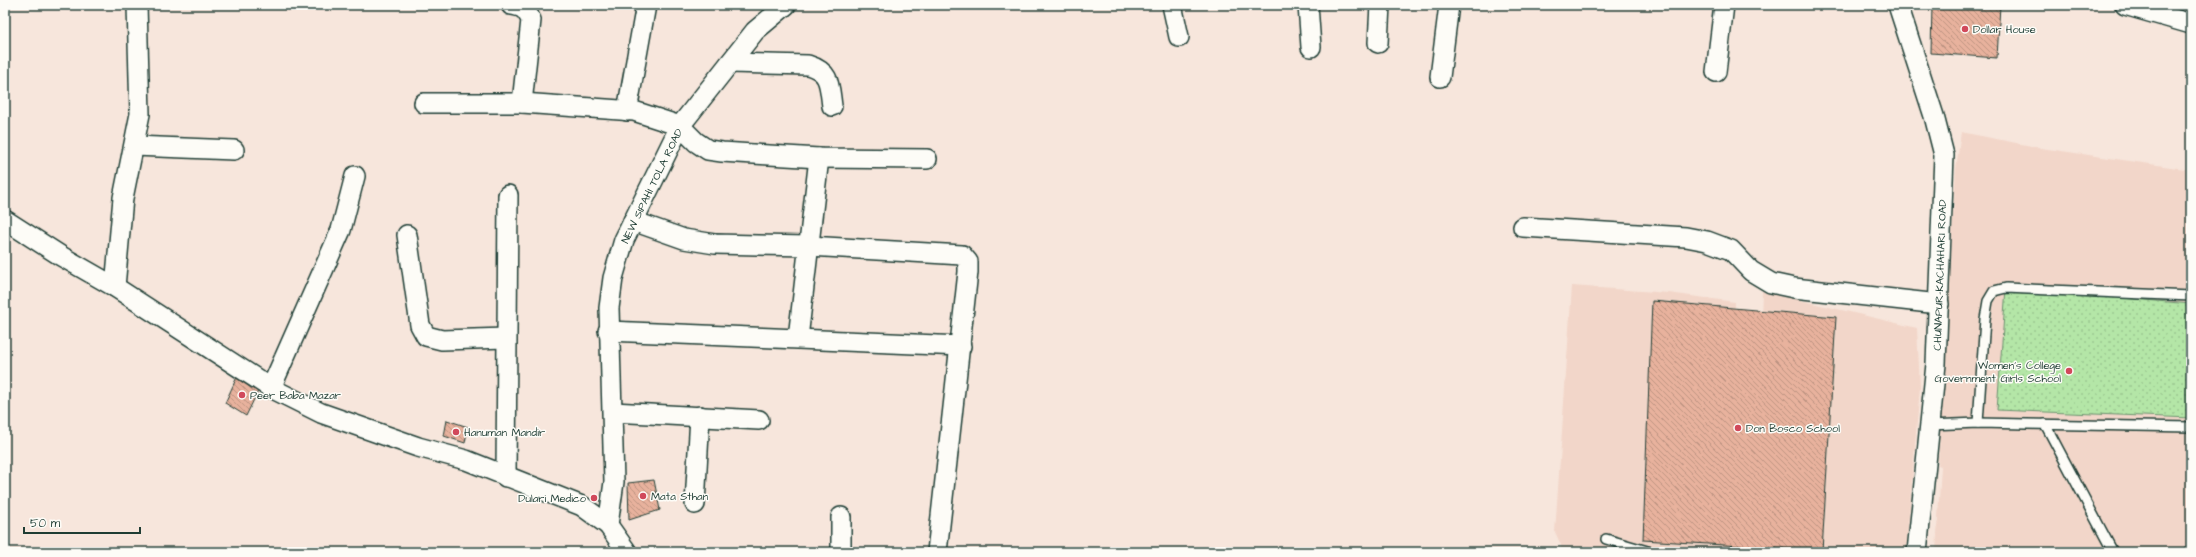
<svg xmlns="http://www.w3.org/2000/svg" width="2196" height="557" viewBox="0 0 2196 557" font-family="'Architects Daughter',sans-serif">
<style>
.built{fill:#f2d6c9}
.park{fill:url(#park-dots);stroke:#6a926e}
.building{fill:url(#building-back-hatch);stroke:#1f3d34}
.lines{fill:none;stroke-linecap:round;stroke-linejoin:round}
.service-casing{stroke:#1f3d34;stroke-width:12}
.minor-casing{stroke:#1f3d34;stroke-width:22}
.service{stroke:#fdfcf7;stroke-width:9}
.minor{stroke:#fdfcf7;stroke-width:19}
.poi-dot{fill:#d1495b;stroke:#fdfcf7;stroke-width:1.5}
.labels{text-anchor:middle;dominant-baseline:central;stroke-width:3;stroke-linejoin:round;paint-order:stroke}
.poi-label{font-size:11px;fill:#1f3d34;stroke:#fdfcf7;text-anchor:start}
.street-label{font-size:11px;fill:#1f3d34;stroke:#fdfcf7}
</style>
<defs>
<pattern id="park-dots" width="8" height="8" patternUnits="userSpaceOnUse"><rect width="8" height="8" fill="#b4e6a7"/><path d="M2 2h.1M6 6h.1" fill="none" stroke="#9ac690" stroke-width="1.8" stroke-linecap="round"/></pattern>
<pattern id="building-back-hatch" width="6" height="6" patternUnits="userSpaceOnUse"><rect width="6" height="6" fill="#e8b29d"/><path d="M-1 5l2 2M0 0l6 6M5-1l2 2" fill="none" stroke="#bb9281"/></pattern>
</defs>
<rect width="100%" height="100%" fill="#f7e6dc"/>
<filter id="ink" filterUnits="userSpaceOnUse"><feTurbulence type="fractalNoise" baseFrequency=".025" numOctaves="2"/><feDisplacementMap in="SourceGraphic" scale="8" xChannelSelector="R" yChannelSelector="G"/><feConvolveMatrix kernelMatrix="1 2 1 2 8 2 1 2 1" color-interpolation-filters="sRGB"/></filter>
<g filter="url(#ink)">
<g class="built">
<path d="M 1961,132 L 2041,148 L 2191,170 L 2191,552 L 1936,552 L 1941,466 L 1938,465 L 1956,169 Z"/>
<path d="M 1572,286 L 1669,293 L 1735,302 L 1735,314 L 1761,319 L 1762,291 L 1917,328 L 1920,387 L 1906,552 L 1561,552 L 1561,545 L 1555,532 Z"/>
</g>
<path class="park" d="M 2006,288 L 2191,304 L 2191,418 L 1997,410 Z"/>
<g class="building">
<path d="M 1932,5 L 2000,5 L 1997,58 L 1931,53 Z"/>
<path d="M 1652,301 L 1836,317 L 1822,551 L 1643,540 Z"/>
<path d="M 237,377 L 260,387 L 246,416 L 225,403 Z"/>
<path d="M 447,420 L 468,427 L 465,443 L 444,436 Z"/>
<path d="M 654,480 L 660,510 L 629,520 L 628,483 Z"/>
</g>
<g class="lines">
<g class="service-casing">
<g id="service">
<path d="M 1978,423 L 1985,319 L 1988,301 L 1994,291 L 2006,288 L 2191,296"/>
<path d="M 2045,424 L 2113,552"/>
<path d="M 1930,425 L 1978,423 L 2191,427"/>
<path d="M 1606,539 L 1651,552"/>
</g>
</g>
<g class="minor-casing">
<g id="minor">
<path d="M 511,5 C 523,7 526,9 531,20 L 522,103"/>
<path d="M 1172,5 L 1179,37"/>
<path d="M 1308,5 L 1311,47"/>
<path d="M 1898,5 L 1934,116 L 1944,155 L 1936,364 L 1917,552"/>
<path d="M 2125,5 L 2191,24"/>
<path d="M 1378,43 L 1380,5"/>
<path d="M 730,63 L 808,65 C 831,72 829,85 832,106"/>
<path d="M 1716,72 L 1724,5"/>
<path d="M 1440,77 L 1449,5"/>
<path d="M 424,103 L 522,103 L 634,111 L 680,126 L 696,142 L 708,150 L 722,152 L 819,158 L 927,159"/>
<path d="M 627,111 L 646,5"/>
<path d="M 134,146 L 234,150"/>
<path d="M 5,220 L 61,256 L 115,287 L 271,388 L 321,413 L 418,447 L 466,460 L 582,506 L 608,525 L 627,552"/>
<path d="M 633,221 L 684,239 L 715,244 L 809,246 L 962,255 L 968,262 L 968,272 L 937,552"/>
<path d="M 1523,227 L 1686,237 L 1707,241 L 1731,250 L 1751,271 L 1771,283 L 1794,288 L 1939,304"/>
<path d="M 407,235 L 420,325 L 426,336 L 442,340 L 506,338"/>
<path d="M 115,287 L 123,198 L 140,114 L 137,5"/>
<path d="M 608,331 L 961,346"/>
<path d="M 798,338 L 819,158"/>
<path d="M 271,388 L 341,230 L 355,176"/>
<path d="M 613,412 L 759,420"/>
<path d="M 506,477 L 508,195"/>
<path d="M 695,504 L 700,416"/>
<path d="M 608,525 L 614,482 L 609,308 L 613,278 L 624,240 L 680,126 L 755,31 L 786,5"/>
<path d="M 841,552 L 841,517"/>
</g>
</g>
<use href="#service" class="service"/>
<use href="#minor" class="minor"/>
</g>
</g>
<g class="poi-dot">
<circle cx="1965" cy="29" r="4"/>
<circle cx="2069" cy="371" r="4"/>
<circle cx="242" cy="395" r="4"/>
<circle cx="1738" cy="428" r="4"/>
<circle cx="456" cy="432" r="4"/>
<circle cx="643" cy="496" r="4"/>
<circle cx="594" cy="498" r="4"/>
</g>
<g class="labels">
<g class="poi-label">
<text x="1973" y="29">Dollar House</text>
<text x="2061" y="365" text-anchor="end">Women's College<tspan x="2061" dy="13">Government Girls School</tspan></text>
<text x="250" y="395">Peer Baba Mazar</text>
<text x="1746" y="428">Don Bosco School</text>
<text x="464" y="432">Hanuman Mandir</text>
<text x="651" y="496">Mata Sthan</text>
<text x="586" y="498" text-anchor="end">Dulari Medico</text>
</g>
<g class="street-label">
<text transform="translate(652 186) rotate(-64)">NEW SIPAHI TOLA ROAD</text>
<text transform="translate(1940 275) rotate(-88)">CHUNAPUR-KACHAHARI ROAD</text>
</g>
</g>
<rect width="2196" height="557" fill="none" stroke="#fdfcf7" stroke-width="20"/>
<rect x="10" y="10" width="2176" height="537" fill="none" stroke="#1f3d34" stroke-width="1.5" filter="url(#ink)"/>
<path d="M24 527v6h116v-6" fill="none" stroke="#1f3d34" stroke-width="2"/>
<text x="30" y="527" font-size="12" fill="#1f3d34" stroke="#fdfcf7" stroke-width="3" paint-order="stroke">50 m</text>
</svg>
